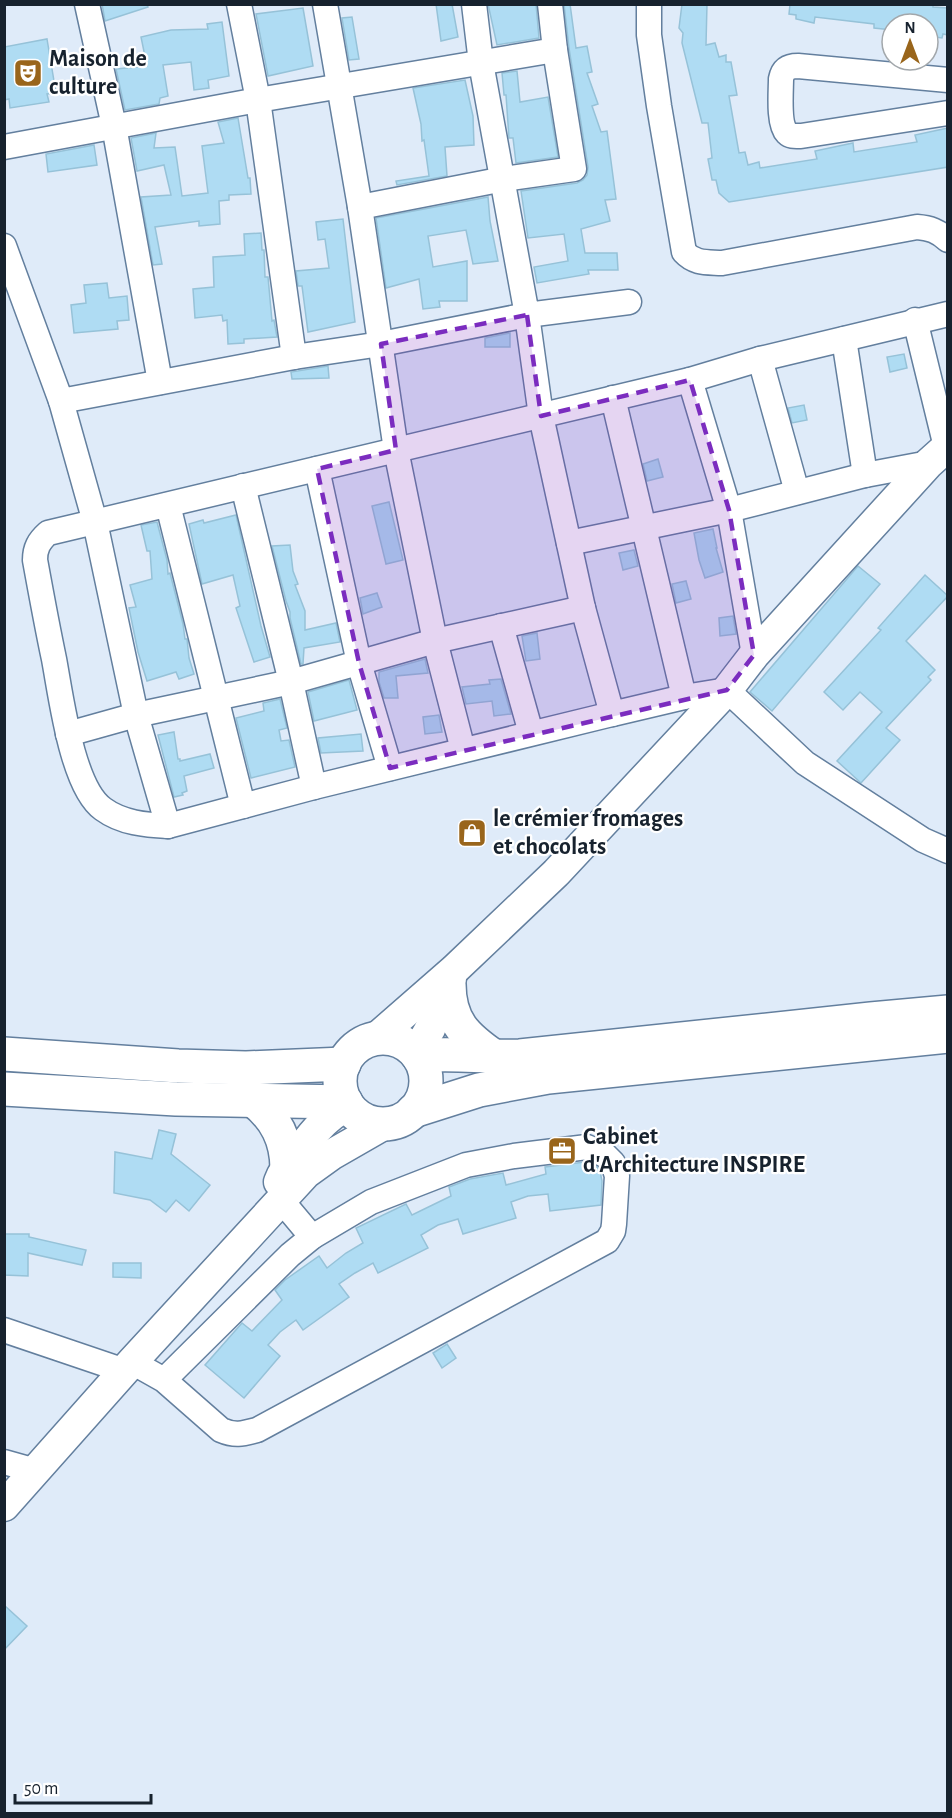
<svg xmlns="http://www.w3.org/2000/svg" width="952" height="1818" viewBox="0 0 952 1818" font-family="'Alegreya Sans',sans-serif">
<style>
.building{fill:#afdcf3;stroke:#96c2d8;stroke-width:1.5}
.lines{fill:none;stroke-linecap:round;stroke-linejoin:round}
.minor-casing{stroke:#637f9e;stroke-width:27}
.major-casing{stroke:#637f9e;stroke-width:33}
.highway-casing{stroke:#637f9e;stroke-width:36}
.minor{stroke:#fff;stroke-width:24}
.major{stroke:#fff;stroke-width:30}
.highway{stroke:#fff;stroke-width:33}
.marked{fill:#7b2cbf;fill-opacity:0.2;stroke:#7b2cbf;stroke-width:4.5;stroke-dasharray:12 8;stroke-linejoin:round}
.labels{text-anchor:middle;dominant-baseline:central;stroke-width:4.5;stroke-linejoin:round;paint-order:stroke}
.poi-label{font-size:24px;font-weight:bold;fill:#17222e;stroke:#fff;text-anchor:start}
</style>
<rect width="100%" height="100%" fill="#dfebf9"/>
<g class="building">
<path d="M 102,4 L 147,4 L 148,7 L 105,21 Z"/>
<path d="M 436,4 L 452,4 L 458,37 L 441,41 Z"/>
<path d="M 488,4 L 536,4 L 539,38 L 497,45 Z"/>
<path d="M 564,4 L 570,4 L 576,48 L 587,46 L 592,72 L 587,73 L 598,104 L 592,106 L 601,132 L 607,131 L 616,199 L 605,200 L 610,221 L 581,229 L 585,253 L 617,253 L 618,270 L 588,270 L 589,274 L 537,283 L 534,267 L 568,261 L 564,234 L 528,238 L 521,191 L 577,183 L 583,180 L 587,175 L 588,167 L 569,48 Z"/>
<path d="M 682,4 L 707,4 L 706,45 L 715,43 L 719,57 L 726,55 L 726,62 L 731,62 L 737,95 L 729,96 L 739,153 L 745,152 L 748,165 L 759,162 L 760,168 L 817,159 L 815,151 L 853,143 L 854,152 L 917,142 L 915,135 L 948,128 L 948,167 L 729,202 L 719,193 L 716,180 L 712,180 L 708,159 L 712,158 L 708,123 L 702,123 L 682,43 L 683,33 L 679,28 Z"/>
<path d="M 790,4 L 933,4 L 933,7 L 948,8 L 948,35 L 943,34 L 942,38 L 928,36 L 928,24 L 892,24 L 892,30 L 874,28 L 874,24 L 815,17 L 814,23 L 796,19 L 796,15 L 789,14 Z"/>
<path d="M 303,8 L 313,66 L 268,76 L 256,14 Z"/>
<path d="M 352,17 L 359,59 L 349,60 L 342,18 Z"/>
<path d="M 222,22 L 229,76 L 208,80 L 209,88 L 194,90 L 191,62 L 163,65 L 168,96 L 160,98 L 159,104 L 125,110 L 116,69 L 147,66 L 141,37 L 171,30 L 208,29 L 207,24 Z"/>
<path d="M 47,39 L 56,93 L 47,94 L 49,102 L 10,108 L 9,99 L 4,100 L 4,47 Z"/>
<path d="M 517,71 L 520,102 L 548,97 L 558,157 L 516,163 L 513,138 L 509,138 L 506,95 L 504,95 L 502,73 Z"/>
<path d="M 465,80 L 473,116 L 474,145 L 445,147 L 447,176 L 397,185 L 396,181 L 429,176 L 424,140 L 422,141 L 421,124 L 413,88 Z"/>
<path d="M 238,118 L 248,178 L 250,178 L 251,194 L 229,195 L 229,200 L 219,201 L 220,224 L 199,226 L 199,221 L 155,227 L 162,264 L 153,265 L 141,197 L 171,195 L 164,165 L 137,171 L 131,138 L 156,133 L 154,148 L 175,147 L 182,196 L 208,193 L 202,146 L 224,143 L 218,122 Z"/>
<path d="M 94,145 L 97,165 L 48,172 L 46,154 Z"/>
<path d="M 488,197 L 490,221 L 498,261 L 473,264 L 466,230 L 428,236 L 433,267 L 467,261 L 467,301 L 439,301 L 440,307 L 423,309 L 419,279 L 386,288 L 376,218 Z"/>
<path d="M 343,219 L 355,322 L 308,332 L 302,286 L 298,286 L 296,271 L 329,268 L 325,239 L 318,240 L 316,222 Z"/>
<path d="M 261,233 L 262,250 L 264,250 L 265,277 L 268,277 L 272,321 L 274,320 L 277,337 L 244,339 L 244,343 L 228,344 L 227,320 L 223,321 L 222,315 L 195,318 L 193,289 L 214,287 L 213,257 L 245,255 L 244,234 Z"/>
<path d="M 107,283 L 109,298 L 127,296 L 129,320 L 117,321 L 118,329 L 74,333 L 71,305 L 86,303 L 84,285 Z"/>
<path d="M 510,333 L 510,347 L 485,347 L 485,338 Z"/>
<path d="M 904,354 L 907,368 L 890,372 L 887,357 Z"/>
<path d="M 328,366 L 329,378 L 292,379 L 291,372 Z"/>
<path d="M 804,405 L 807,420 L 792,423 L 788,408 Z"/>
<path d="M 658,459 L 663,477 L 647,481 L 643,464 Z"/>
<path d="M 389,502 L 403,560 L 386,564 L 372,506 Z"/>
<path d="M 236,515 L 261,626 L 270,657 L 254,662 L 236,608 L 240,606 L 233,575 L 202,584 L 189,524 L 203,520 L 204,523 Z"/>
<path d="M 157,522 L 167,560 L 168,574 L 170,573 L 183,624 L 185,639 L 187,639 L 189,658 L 194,674 L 179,679 L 176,672 L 147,681 L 138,652 L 129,608 L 136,607 L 130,585 L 152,579 L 150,551 L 147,551 L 141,525 Z"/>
<path d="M 713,529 L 717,548 L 716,548 L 723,572 L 705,578 L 699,560 L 694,533 Z"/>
<path d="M 290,545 L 293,571 L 298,584 L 295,585 L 305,611 L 305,630 L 336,623 L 340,642 L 304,648 L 303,664 L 301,664 L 290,618 L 290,612 L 286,601 L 272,546 Z"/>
<path d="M 634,550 L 638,566 L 623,570 L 619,553 Z"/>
<path d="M 858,566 L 880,584 L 772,711 L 750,692 Z"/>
<path d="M 925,575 L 948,596 L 906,641 L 935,670 L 928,677 L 931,680 L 886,728 L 900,740 L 861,783 L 837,761 L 882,712 L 860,692 L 843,710 L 824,692 L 881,630 L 878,628 Z"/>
<path d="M 686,581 L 691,599 L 676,603 L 672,584 Z"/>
<path d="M 377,593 L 382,607 L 363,614 L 360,598 Z"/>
<path d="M 733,616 L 736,634 L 720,636 L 719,618 Z"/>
<path d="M 537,633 L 540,659 L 526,661 L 522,636 Z"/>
<path d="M 425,659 L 428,673 L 396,676 L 398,698 L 384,698 L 379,682 L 379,672 Z"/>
<path d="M 501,679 L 511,714 L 494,716 L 492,701 L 466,704 L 462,687 L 490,684 L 489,680 Z"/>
<path d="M 349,680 L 357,710 L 314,721 L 308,692 Z"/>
<path d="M 280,699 L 287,728 L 279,730 L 281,741 L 289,740 L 295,767 L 251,778 L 236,718 L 264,711 L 263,703 Z"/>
<path d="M 439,715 L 442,732 L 425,734 L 423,717 Z"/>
<path d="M 174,732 L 178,759 L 180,759 L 180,761 L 210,754 L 214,768 L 184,776 L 187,791 L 182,793 L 183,795 L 174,797 L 158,735 Z"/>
<path d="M 361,734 L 363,751 L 321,753 L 318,738 Z"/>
<path d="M 159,1130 L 176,1134 L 171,1154 L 210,1185 L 189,1211 L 176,1200 L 166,1212 L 150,1200 L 114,1193 L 115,1152 L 152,1159 Z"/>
<path d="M 585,1162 L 597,1167 L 600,1171 L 602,1181 L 601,1205 L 550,1211 L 548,1194 L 528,1196 L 511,1202 L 516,1218 L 463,1234 L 458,1219 L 438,1225 L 421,1235 L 428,1248 L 378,1273 L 373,1263 L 355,1273 L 339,1284 L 349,1297 L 303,1330 L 296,1320 L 280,1332 L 268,1345 L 280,1356 L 244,1398 L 205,1365 L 242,1323 L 252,1331 L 282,1300 L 275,1290 L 285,1280 L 319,1256 L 327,1268 L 346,1253 L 363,1243 L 356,1228 L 406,1204 L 412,1215 L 451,1196 L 449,1187 L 470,1179 L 503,1173 L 506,1185 L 546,1174 L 545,1167 Z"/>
<path d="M 4,1234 L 29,1234 L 29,1237 L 86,1250 L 82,1265 L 28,1253 L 28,1276 L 4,1275 Z"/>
<path d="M 113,1263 L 141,1263 L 141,1278 L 113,1277 Z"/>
<path d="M 447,1344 L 456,1358 L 442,1368 L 433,1353 Z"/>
<path d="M 4,1605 L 27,1626 L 4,1650 Z"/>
</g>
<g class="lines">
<g class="minor-casing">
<g id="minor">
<path d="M 87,4 L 114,126 L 160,382"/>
<path d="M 239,4 L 258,100 L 294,357"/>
<path d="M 325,4 L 360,207 L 396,450 L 435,641 L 463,750"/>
<path d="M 474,4 L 481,63 L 527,315 L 629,302"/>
<path d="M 649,4 L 649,35 L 659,106 L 684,252 C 695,264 707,262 722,263 L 917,227 C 930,228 938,231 948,240"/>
<path d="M 948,80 L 798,66 C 789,66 783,69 781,79 C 781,91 778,124 787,133 C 791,137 796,136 801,136 L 948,113"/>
<path d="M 4,147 L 258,100 L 555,50"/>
<path d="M 360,207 L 504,179 L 574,169 L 555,50 L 550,4"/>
<path d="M 4,246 L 61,401 L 294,357 L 381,344 L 527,315 L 541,416 L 583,608 L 612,714 L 684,697 L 727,690 L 805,763 L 923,840 L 948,851"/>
<path d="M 915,320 L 946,447"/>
<path d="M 844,339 L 865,475"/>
<path d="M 760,359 L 797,492"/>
<path d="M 690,380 L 729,510 L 754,655"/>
<path d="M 613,398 L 684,697"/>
<path d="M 61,401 L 95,522 L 136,715 L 168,826"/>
<path d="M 317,469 L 359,663 L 390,768"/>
<path d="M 243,486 L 291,682 L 314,787"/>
<path d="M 168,505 L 243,806"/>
<path d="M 569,543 L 729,510 L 865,475 L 929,463"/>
<path d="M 501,626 L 531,733"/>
<path d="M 612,714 L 314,787 L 168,826 C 146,825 122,823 103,809 C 72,787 61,696 54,659 C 47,626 41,593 35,560 C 35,548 39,541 48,533 L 690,380 L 760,359 L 948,314"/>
<path d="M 68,734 L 136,715 L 291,682 L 435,641 L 583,608"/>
<path d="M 281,1200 L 312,1237"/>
<path d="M 4,1330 L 125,1371"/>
<path d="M 132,1362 L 164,1380 L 221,1430 C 235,1436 242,1434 257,1430 L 607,1241 L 613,1231 L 614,1224 L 617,1176 L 613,1163 L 605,1155 L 587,1147 L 514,1156 L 466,1165 L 371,1202 L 312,1237 L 290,1255 L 164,1380"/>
<path d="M 4,1462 L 36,1471"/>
</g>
</g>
<g class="major-casing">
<g id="major">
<path d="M 375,1039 L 454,970 L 556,873 L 727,690 L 754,655 L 929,463 L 948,446"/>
<path d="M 416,1053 L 430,1029 L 451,978"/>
<path d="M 279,1182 L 282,1175 C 301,1150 318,1120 348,1105"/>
<path d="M 4,1506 L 132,1362 L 306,1173 L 331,1155 L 385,1124"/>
</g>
</g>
<g class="highway-casing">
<g id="highway">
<path d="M 449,984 C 449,1022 466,1037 495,1057"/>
<circle cx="383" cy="1081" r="43"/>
<path d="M 4,1054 L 178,1066 L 246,1068 L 344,1064"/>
<path d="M 418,1056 C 452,1052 486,1058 520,1056 L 871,1019 L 948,1012"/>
<path d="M 4,1089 L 176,1099 L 346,1102"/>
<path d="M 253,1100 C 276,1118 287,1140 287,1169"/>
<path d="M 413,1111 L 479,1090 L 548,1077 L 948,1036"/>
</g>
</g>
<use href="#minor" class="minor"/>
<use href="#major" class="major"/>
<use href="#highway" class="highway"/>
</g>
<path class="marked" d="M 527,315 L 541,416 L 690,380 L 729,510 L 754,655 L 727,690 L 390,768 L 359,663 L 317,469 L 396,450 L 381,344 Z"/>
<defs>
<g id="theatre-square" transform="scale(1.5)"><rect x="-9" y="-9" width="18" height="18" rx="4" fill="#99651b" stroke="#fff"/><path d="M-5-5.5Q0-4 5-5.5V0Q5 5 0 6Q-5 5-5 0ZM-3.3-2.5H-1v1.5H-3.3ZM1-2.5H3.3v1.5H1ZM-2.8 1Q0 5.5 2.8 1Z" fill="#fff"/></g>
<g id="shop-square" transform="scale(1.5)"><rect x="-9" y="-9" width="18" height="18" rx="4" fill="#99651b" stroke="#fff"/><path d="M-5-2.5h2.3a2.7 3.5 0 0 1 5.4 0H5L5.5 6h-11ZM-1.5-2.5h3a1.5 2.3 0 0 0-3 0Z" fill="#fff"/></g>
<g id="office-square" transform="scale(1.5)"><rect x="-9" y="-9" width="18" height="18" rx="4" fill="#99651b" stroke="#fff"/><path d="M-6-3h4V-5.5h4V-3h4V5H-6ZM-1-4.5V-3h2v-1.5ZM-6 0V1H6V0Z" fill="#fff"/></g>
</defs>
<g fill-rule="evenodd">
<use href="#theatre-square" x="28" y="73"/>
<use href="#shop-square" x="472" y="833"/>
<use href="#office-square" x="562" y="1151"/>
</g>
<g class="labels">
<g class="poi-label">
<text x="49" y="59">Maison de<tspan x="49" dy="28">culture</tspan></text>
<text x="493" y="819">le crémier fromages<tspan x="493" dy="28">et chocolats</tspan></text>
<text x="583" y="1137">Cabinet<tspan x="583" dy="28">d'Architecture INSPIRE</tspan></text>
</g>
</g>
<rect width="952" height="1818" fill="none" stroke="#17222e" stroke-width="12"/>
<g transform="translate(910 42)"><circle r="28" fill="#ffffff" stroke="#a2a7ab" stroke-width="1.5"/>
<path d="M0-4.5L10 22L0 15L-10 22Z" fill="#99651b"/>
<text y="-9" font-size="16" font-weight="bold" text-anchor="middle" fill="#17222e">N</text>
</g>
<path d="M15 1794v9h136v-9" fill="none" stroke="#17222e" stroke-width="3"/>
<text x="24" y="1794" font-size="18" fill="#17222e" stroke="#ffffff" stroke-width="4.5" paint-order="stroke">50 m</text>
</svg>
